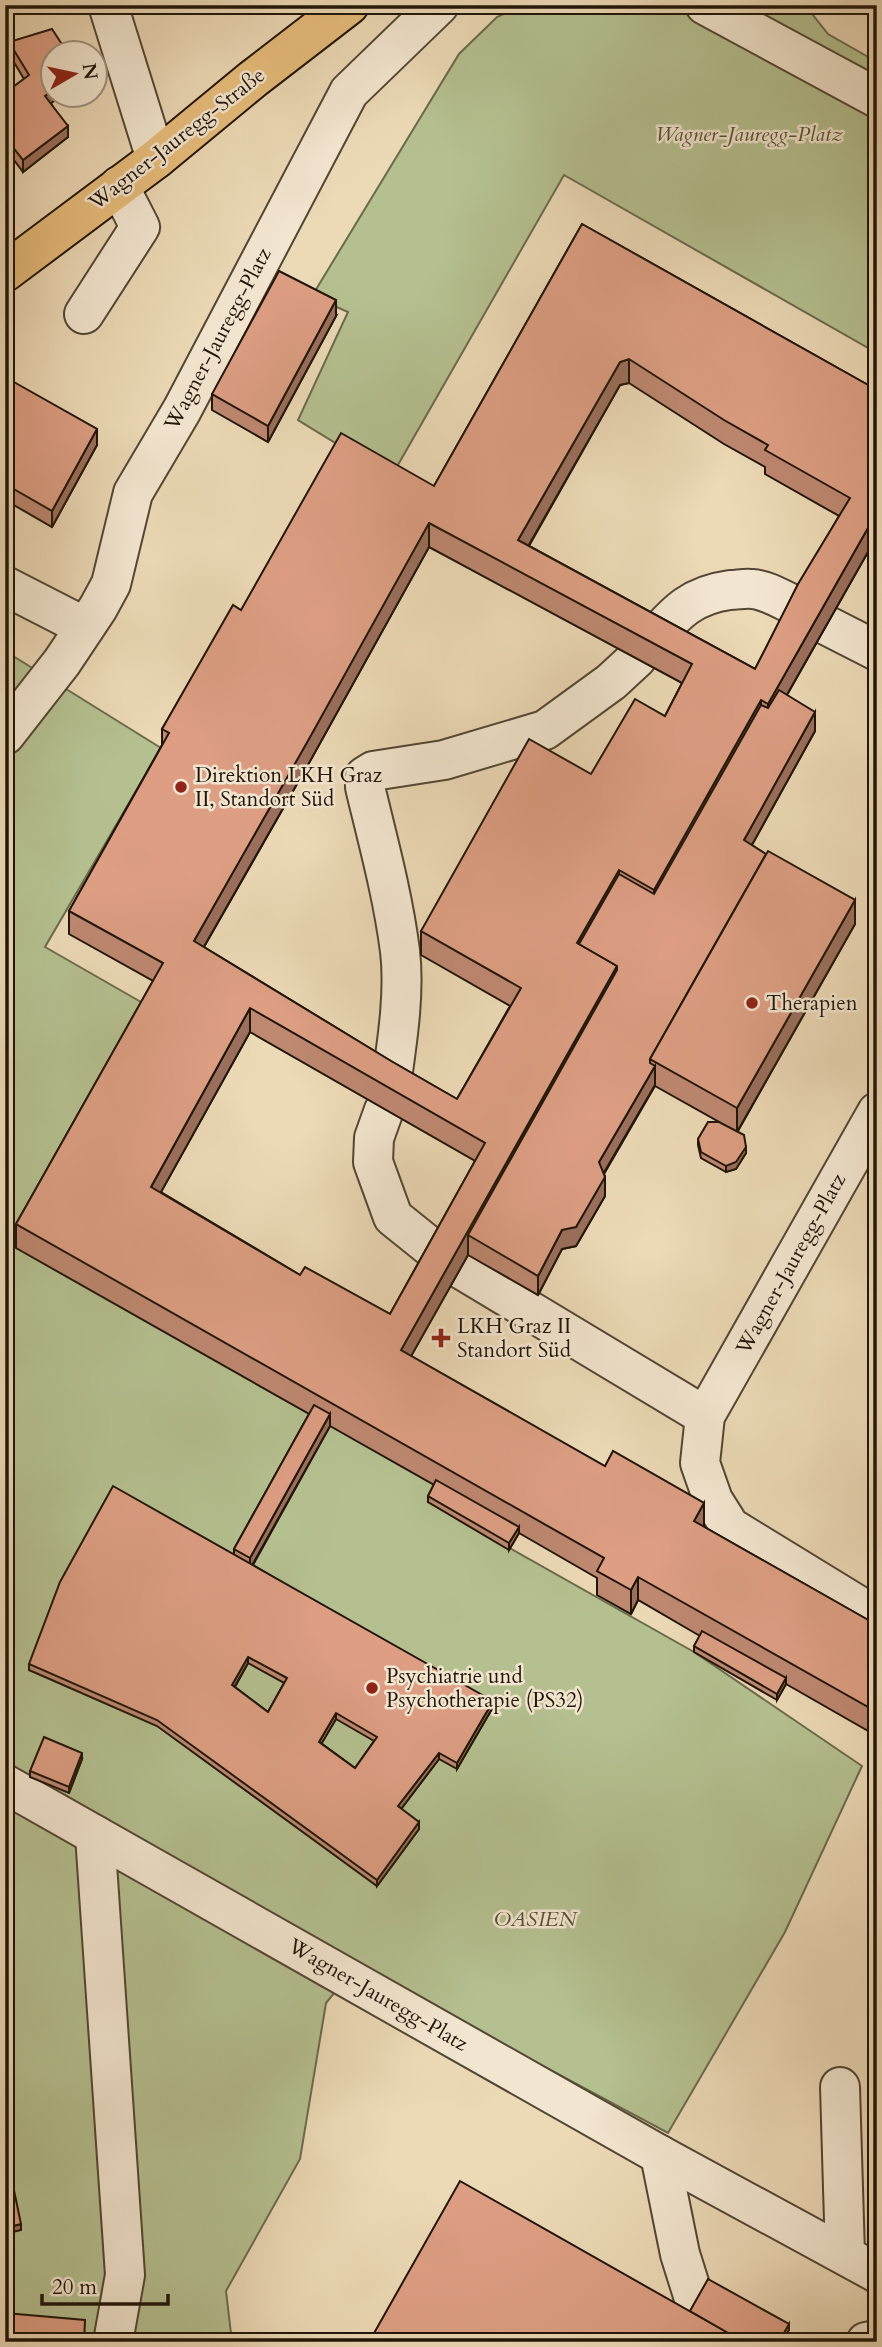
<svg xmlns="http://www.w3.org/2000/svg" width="882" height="2347" viewBox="0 0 882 2347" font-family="Cardo,serif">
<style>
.green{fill:#b5c090;stroke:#6a6a4c;stroke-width:2}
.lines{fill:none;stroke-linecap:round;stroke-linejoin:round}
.minor-casing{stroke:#534634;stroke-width:42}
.major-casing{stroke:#201509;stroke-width:42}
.minor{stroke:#f3e6d0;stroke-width:38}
.major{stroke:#e6bc7b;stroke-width:38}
.wall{fill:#be8871;stroke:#201509;stroke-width:2;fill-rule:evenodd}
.shaded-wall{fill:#9b6f5c;stroke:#201509;stroke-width:2}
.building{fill:#dd9e83;stroke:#201509;stroke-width:2;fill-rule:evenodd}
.poi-dot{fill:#8f2418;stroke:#f3e6d0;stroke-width:2.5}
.labels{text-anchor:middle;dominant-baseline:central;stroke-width:5;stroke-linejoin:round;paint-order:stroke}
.park-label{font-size:21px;font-style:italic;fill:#545138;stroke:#f3e6d0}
.street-label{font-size:21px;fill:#201509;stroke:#f3e6d0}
.poi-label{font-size:21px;fill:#201509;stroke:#f3e6d0;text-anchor:start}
</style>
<rect width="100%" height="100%" fill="#ecd9b6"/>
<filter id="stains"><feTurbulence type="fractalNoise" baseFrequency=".00286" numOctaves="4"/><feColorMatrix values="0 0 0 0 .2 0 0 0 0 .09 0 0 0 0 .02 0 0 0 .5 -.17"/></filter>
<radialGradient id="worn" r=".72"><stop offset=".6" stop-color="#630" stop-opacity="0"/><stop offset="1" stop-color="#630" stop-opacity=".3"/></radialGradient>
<g class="green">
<path d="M 522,5 L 805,5 L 828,34 L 877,62 L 877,353 L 564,175 L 391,477 L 298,420 L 348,312 L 312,296 L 459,54 L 497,17 Z"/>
<path d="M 5,651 L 161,748 L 45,947 L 148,1006 L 73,1126 L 436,1487 L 428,1502 L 694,1652 L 862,1766 L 785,1932 L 668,2133 L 526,2057 L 359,1962 L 326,2003 L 300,2159 L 226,2291 L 232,2342 L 5,2342 Z"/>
</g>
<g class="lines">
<g class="minor-casing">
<g id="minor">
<path d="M 108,5 L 156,159"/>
<path d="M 705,5 L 877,98"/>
<path d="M 84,314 L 140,227 L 119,186"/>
<path d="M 5,586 L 85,627"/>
<path d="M 826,625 L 877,651"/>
<path d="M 653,639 C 677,611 693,595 730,590 C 737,590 745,588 752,589 C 768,590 784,601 798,607"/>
<path d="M 5,735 L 62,662 L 98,608 L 111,584 L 133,493 L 182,410 L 349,92 L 439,5"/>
<path d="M 391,1085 C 397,1043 405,993 400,951 C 393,896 378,841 365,787 L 365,776 L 373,771 L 444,760 L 545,730 L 611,682 L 637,658"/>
<path d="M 384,1110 L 374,1138 L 373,1162 L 393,1217 L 439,1254"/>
<path d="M 877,1112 L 705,1416 L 700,1463 L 713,1500 L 730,1527 L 877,1617"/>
<path d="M 459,1268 L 705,1416"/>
<path d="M 5,1784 L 660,2155 L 877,2273"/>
<path d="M 95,1835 L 125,2275 L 113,2342"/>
<path d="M 840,2087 L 845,2255"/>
<path d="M 660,2155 L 680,2254 L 696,2305"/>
<path d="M 866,2342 L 877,2340"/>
</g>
</g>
<g class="major-casing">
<path id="major" d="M 5,272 L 156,159 L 253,79 L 349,5"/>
</g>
<use href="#minor" class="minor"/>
<use href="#major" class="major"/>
</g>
<g class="wall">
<path d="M 9,42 L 51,103 L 68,137 L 23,172 L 5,148 L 5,93 L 24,79 L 9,54 Z"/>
<path d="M 582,224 L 877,390 L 877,536 L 787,695 L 815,731 L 752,845 L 855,924 L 738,1131 L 746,1153 L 736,1169 L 726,1172 L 701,1158 L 698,1145 L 698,1139 L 719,1122 L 655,1086 L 604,1174 L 605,1196 L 576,1246 L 562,1249 L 538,1295 L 468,1255 L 411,1356 L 704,1527 L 877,1625 L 877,1736 L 786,1684 L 777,1700 L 694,1652 L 694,1646 L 700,1636 L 638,1600 L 631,1614 L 597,1595 L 597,1578 L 519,1533 L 509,1550 L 428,1502 L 428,1496 L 434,1485 L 330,1426 L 253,1565 L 493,1707 L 457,1769 L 439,1759 L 401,1809 L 419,1829 L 377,1886 L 157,1726 L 29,1670 L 29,1664 L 234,1554 L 234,1549 L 309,1414 L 16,1248 L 16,1224 L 153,981 L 69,934 L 69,911 L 162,745 L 162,729 L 241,610 L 434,486 ZM 629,383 L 724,444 L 765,467 L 765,474 L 839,516 L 755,669 L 529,546 L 620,385 ZM 429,547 L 682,683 L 665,716 L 591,774 L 421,931 L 421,955 L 510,1006 L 457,1099 L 391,1061 L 204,947 L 309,763 ZM 250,1032 L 475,1161 L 390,1314 L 300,1275 L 161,1192 ZM 248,1663 L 284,1683 L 268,1712 L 235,1687 ZM 336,1719 L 374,1741 L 355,1768 L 321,1743 Z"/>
<path d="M 336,316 L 268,442 L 212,410 L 212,394 Z"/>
<path d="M 5,377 L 97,445 L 52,527 L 5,500 Z"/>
<path d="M 82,1759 L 69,1793 L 30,1777 L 30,1771 Z"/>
</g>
<g class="shaded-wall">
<path d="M 52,91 L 52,94 L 63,94 L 45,108 L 45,96 Z"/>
<path d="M 68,126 L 68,137 L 23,172 L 23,160 Z"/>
<path d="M 336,300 L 336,316 L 268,442 L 268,426 Z"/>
<path d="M 629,359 L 629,383 L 620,385 L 518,564 L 518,540 L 620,362 Z"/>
<path d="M 97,429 L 97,445 L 52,527 L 52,511 Z"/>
<path d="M 877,512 L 877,536 L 768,728 L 768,704 Z"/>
<path d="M 429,523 L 429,547 L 309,763 L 194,964 L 194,941 Z"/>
<path d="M 761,700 L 761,724 L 654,913 L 654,890 Z"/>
<path d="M 815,712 L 815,731 L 744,859 L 744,840 Z"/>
<path d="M 619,870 L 619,893 L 586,952 L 577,943 Z"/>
<path d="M 855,900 L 855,924 L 737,1132 L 737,1108 Z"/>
<path d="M 617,966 L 617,989 L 468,1235 L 468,1255 L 401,1374 L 401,1350 Z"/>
<path d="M 250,1008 L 250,1032 L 151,1210 L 151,1187 Z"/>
<path d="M 655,1066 L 655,1085 L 599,1181 L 599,1162 Z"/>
<path d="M 746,1147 L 746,1153 L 736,1169 L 726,1172 L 726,1166 Z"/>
<path d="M 605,1177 L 605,1196 L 576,1246 L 562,1249 L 538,1295 L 538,1276 L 562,1230 Z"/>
<path d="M 330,1414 L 330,1426 L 250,1569 L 250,1558 Z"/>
<path d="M 704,1503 L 704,1526 L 694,1545 L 694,1521 Z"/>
<path d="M 519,1527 L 519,1533 L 509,1550 L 509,1543 Z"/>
<path d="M 638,1577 L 638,1600 L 631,1614 L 631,1590 Z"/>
<path d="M 248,1657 L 248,1663 L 232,1691 L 232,1685 Z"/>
<path d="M 786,1678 L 786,1684 L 777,1700 L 777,1694 Z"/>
<path d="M 493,1701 L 493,1707 L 457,1769 L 457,1763 Z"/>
<path d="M 336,1713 L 336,1719 L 319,1748 L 319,1742 Z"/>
<path d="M 82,1753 L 82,1759 L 69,1793 L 69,1787 Z"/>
<path d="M 439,1753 L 439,1759 L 398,1813 L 398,1806 Z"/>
<path d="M 419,1822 L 419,1829 L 377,1886 L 377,1880 Z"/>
<path d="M 21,2224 L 21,2230 L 5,2234 L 5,2228 Z"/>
<path d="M 789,2324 L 789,2330 L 782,2342 L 779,2342 Z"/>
</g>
<g class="building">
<path d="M 52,29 L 67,52 L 52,52 L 52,91 L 45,96 L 68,126 L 23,160 L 5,137 L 5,93 L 29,75 L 9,42 Z"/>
<path d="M 582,224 L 877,390 L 877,512 L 768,704 L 761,700 L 654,890 L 619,870 L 577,943 L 617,966 L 401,1350 L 605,1466 L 613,1451 L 704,1503 L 694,1521 L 877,1625 L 877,1712 L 638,1577 L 631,1590 L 597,1571 L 604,1558 L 16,1224 L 163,963 L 69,911 L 169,733 L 162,729 L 233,605 L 241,610 L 341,433 L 434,486 ZM 629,359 L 724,420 L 768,445 L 765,450 L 850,498 L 798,584 L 755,669 L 518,540 L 620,362 ZM 429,523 L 692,664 L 665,716 L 635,699 L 591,774 L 529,739 L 421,931 L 521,988 L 457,1099 L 391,1061 L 194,941 L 309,739 ZM 250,1008 L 485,1143 L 390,1314 L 305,1267 L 300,1275 L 151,1187 Z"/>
<path d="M 279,271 L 336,300 L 268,426 L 212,394 Z"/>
<path d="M 5,377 L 97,429 L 52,511 L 5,484 Z"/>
<path d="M 779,690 L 815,712 L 744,840 L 766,854 L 650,1059 L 650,1063 L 655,1066 L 599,1162 L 605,1177 L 576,1227 L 562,1230 L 538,1276 L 468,1235 L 617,970 L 617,966 L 579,944 L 619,874 L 654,894 L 761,705 L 768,708 Z"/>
<path d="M 768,851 L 855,900 L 737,1108 L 650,1059 Z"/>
<path d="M 708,1122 L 719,1122 L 744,1135 L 746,1147 L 736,1162 L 726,1166 L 701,1152 L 698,1139 Z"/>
<path d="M 314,1405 L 330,1414 L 250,1558 L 234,1549 Z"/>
<path d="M 436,1480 L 519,1527 L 509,1543 L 428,1496 Z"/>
<path d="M 113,1486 L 493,1701 L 457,1763 L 439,1753 L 398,1806 L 419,1822 L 377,1880 L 157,1720 L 29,1664 L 60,1582 ZM 248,1657 L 287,1678 L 268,1712 L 232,1685 ZM 336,1713 L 377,1737 L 355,1768 L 319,1742 Z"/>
<path d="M 702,1631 L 786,1678 L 777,1694 L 694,1646 Z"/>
<path d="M 44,1737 L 82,1753 L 69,1787 L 30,1771 Z"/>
<path d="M 5,2147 L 21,2224 L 5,2228 Z"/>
<path d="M 460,2181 L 744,2342 L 369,2342 Z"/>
<path d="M 708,2279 L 789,2324 L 779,2342 L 744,2342 L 690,2311 Z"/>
<path d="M 5,2313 L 85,2320 L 84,2342 L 5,2342 Z"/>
</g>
<g class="poi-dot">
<circle cx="181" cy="787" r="7"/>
<circle cx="752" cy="1003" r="7"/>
<path d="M437.5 1327.5h7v7h7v7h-7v7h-7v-7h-7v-7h7z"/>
<circle cx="372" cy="1688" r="7"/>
</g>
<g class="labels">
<g class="park-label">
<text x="749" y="134">Wagner-Jauregg-Platz</text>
<text x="535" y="1919">OASIEN</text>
</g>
<g class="street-label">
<text transform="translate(177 139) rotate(-38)">Wagner-Jauregg-Straße</text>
<text transform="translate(218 339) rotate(-62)">Wagner-Jauregg-Platz</text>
<text transform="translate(791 1264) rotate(-61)">Wagner-Jauregg-Platz</text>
<text transform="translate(378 1995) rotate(30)">Wagner-Jauregg-Platz</text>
</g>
<g class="poi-label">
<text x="195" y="775">Direktion LKH Graz<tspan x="195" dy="24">II, Standort Süd</tspan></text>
<text x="766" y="1003">Therapien</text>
<text x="457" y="1326">LKH Graz II<tspan x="457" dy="24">Standort Süd</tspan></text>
<text x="386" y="1676">Psychiatrie und<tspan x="386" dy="24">Psychotherapie (PS32)</tspan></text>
</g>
</g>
<rect width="882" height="2347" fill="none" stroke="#ecd9b6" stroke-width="28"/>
<rect x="7" y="7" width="868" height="2333" fill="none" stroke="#201509" stroke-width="3.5"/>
<rect x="14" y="14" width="854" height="2319" fill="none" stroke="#201509" stroke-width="2"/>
<g transform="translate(74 74) rotate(81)"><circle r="33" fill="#f3e6d0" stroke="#9f9280" stroke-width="2"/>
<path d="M0-5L12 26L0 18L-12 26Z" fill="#8f2418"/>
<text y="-10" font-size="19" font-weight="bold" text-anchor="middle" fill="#201509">N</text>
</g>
<path d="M42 2294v10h126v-10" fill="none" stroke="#201509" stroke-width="3.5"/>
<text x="52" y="2294" font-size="21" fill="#201509" stroke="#f3e6d0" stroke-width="5" paint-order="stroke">20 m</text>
<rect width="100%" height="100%" filter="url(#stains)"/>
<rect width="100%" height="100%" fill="url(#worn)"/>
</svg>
